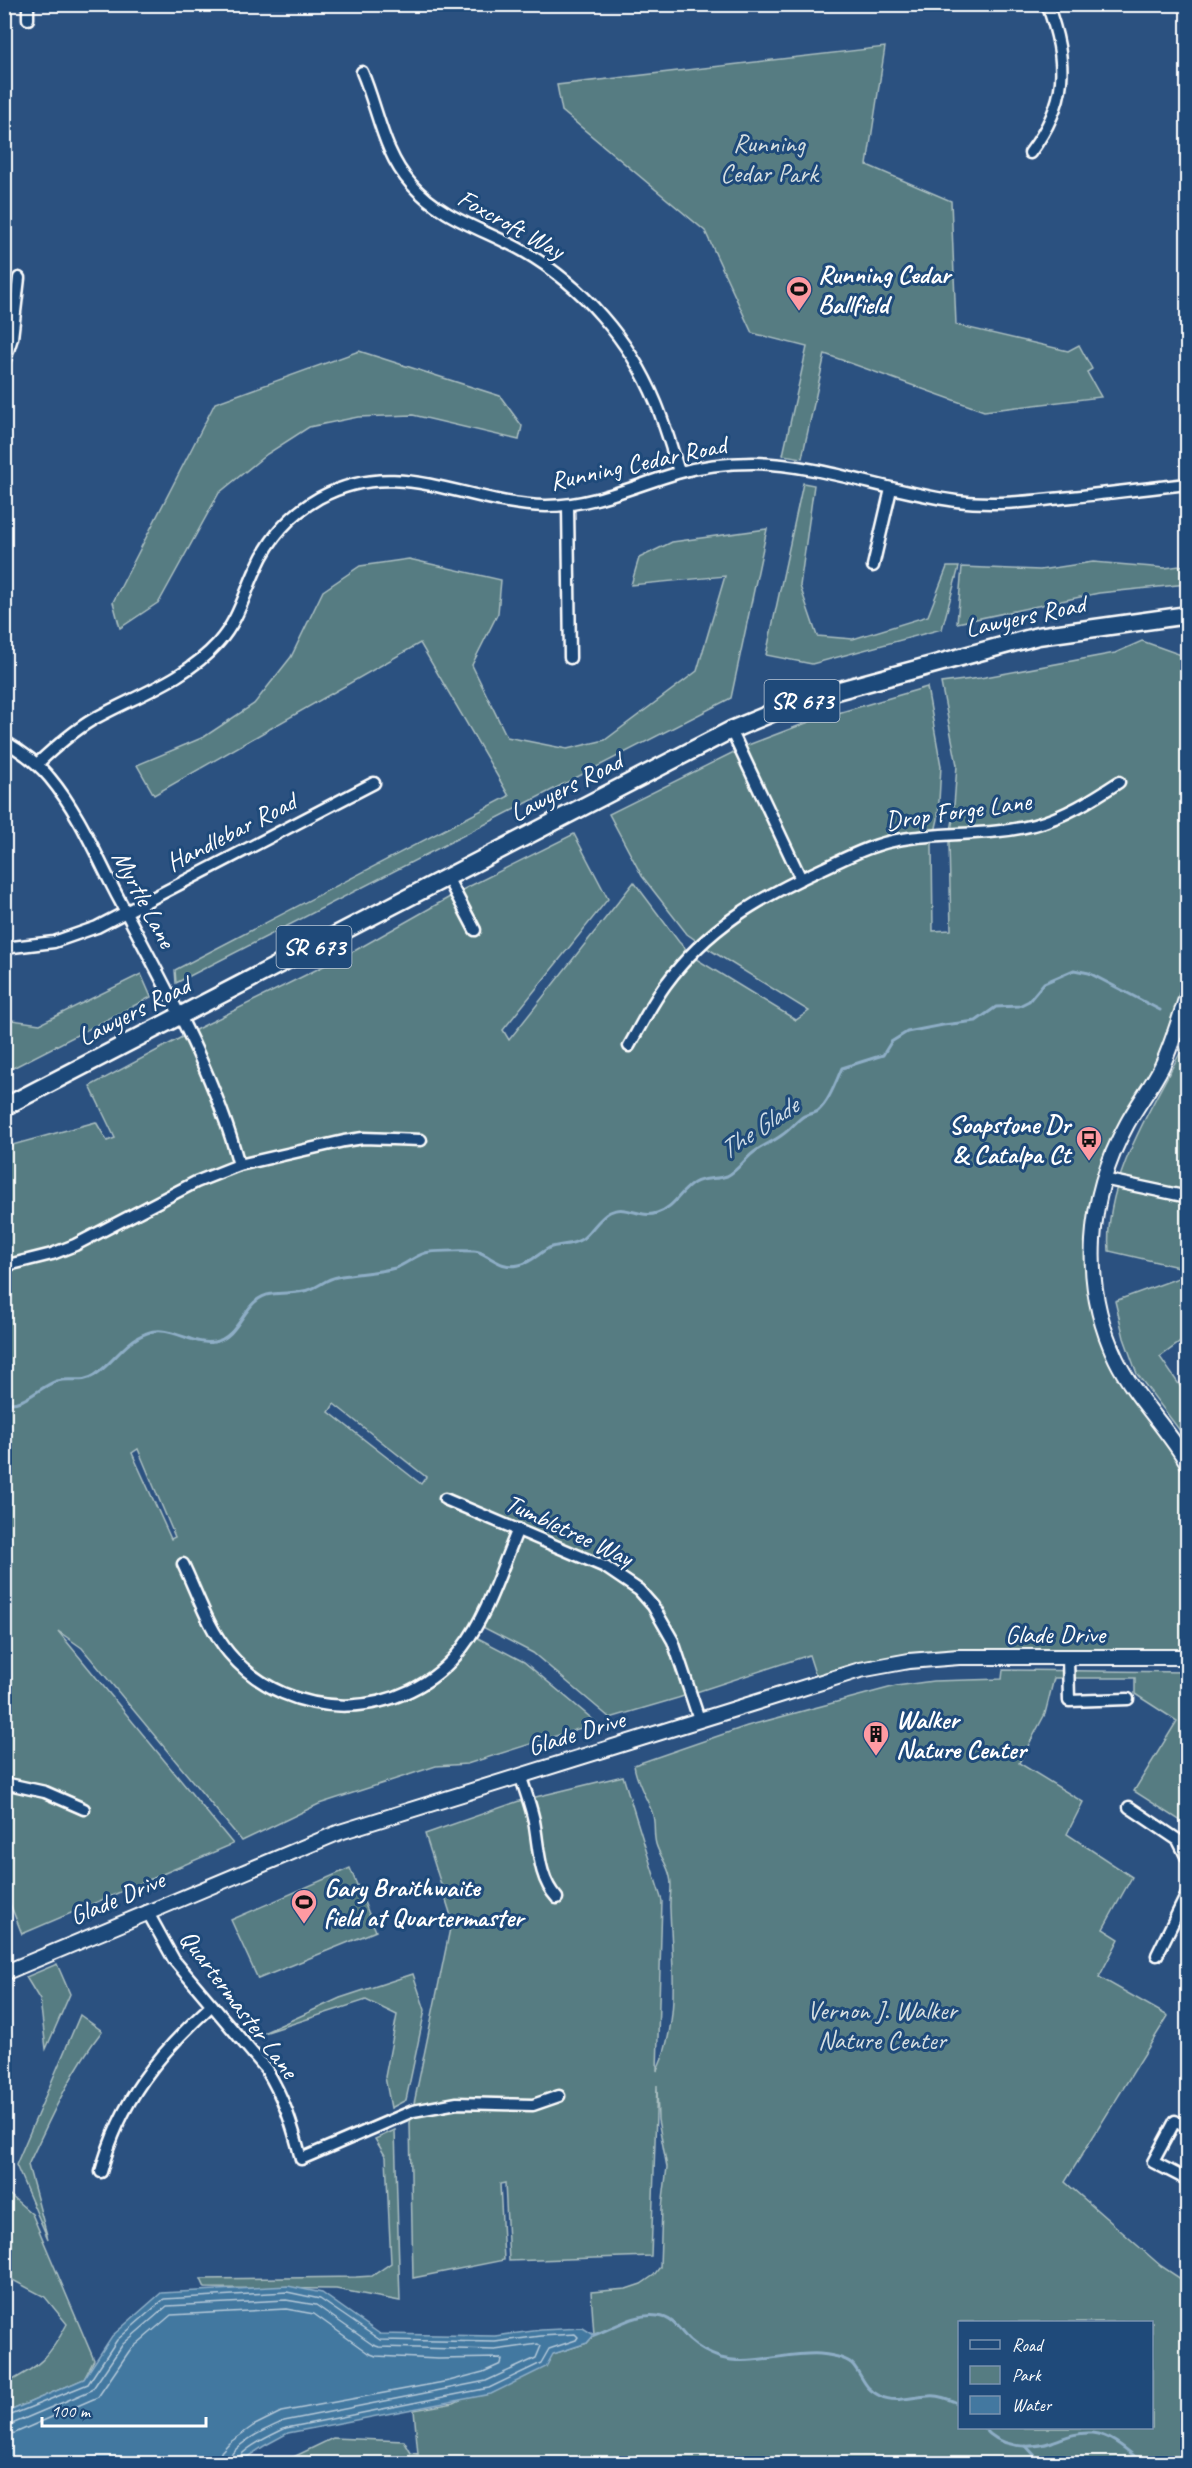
<svg xmlns="http://www.w3.org/2000/svg" width="1192" height="2468" viewBox="0 0 1192 2468" font-family="Caveat,sans-serif">
<style>
.green{fill:#567c82;stroke:#aabec0;stroke-width:1.5;fill-rule:evenodd}
.water{fill:#4378a0;stroke:#8eaec6;stroke-width:1.5}
.lines{fill:none;stroke-linecap:round;stroke-linejoin:round}
.shore{stroke:#b4c9d9;stroke-width:1.5}
.stream{stroke:#8eaec6;stroke-width:3}
.minor-casing{stroke:#fff;stroke-width:15}
.tertiary-casing{stroke:#fff;stroke-width:18}
.primary-casing{stroke:#fff;stroke-width:21}
.minor{stroke:#1f4a7a;stroke-width:10}
.tertiary{stroke:#1f4a7a;stroke-width:14}
.primary{stroke:#1f4a7a;stroke-width:16}
.labels{text-anchor:middle;dominant-baseline:central;stroke-width:6;stroke-linejoin:round;paint-order:stroke}
.shield{fill:#1f4a7a;stroke:#bcc9d7;stroke-width:1.5}
.shield-label{font-size:24px;font-weight:bold;fill:#fff}
.park-label{font-size:26px;fill:#d5dee0;stroke:#1f4a7a}
.street-label{font-size:26px;fill:#fff;stroke:#1f4a7a}
.poi-label{font-size:26px;font-weight:bold;fill:#fff;stroke:#1f4a7a;text-anchor:start}
.water-label{font-size:27px;font-style:italic;fill:#d0dde7;stroke:#1f4a7a}
</style>
<rect width="100%" height="100%" fill="#2b5180"/>
<filter id="ink" filterUnits="userSpaceOnUse"><feTurbulence type="fractalNoise" baseFrequency=".0167" numOctaves="2"/><feDisplacementMap in="SourceGraphic" scale="12" xChannelSelector="R" yChannelSelector="G"/><feConvolveMatrix kernelMatrix="1 2 1 2 8 2 1 2 1" color-interpolation-filters="sRGB"/></filter>
<g filter="url(#ink)">
<g class="green">
<path d="M 885,47 L 867,165 L 951,201 L 956,325 L 1068,351 L 1079,345 L 1092,369 L 1087,372 L 1101,397 L 984,411 L 825,354 L 802,458 L 783,455 L 807,347 L 752,333 L 705,231 L 562,111 L 557,85 Z"/>
<path d="M 359,351 L 500,396 L 522,426 L 519,440 L 413,415 L 358,417 L 309,427 L 267,454 L 219,493 L 159,602 L 120,628 L 113,602 L 215,403 Z"/>
<path d="M 803,483 L 814,485 L 800,586 L 817,636 L 853,639 L 928,616 L 947,567 L 959,567 L 942,629 L 812,664 L 766,655 Z"/>
<path d="M 767,529 L 731,698 L 176,983 L 175,970 L 509,796 L 420,643 L 154,795 L 137,765 L 204,737 L 254,704 L 291,657 L 323,591 L 360,566 L 409,559 L 501,580 L 498,613 L 472,665 L 507,737 L 567,749 L 605,740 L 697,671 L 725,576 L 631,585 L 639,558 L 672,542 Z"/>
<path d="M 1093,562 L 1165,568 L 1187,565 L 1187,584 L 1099,593 L 957,623 L 962,567 L 1040,570 Z"/>
<path d="M 1142,641 L 1187,657 L 1187,993 L 1175,1032 L 1127,1123 L 1093,1232 L 1107,1336 L 1187,1464 L 1187,1658 L 959,1657 L 818,1683 L 809,1655 L 678,1698 L 610,1718 L 533,1653 L 477,1624 L 472,1635 L 524,1662 L 597,1723 L 467,1764 L 436,1766 L 319,1804 L 242,1841 L 82,1648 L 58,1631 L 233,1844 L 22,1934 L 5,1891 L 5,1147 L 96,1122 L 107,1141 L 115,1138 L 90,1086 L 199,1028 L 356,950 L 464,889 L 574,834 L 608,899 L 503,1030 L 509,1040 L 634,882 L 679,942 L 696,959 L 796,1020 L 809,1011 L 707,948 L 687,934 L 642,876 L 609,814 L 748,745 L 814,720 L 927,687 L 941,766 L 938,819 L 932,845 L 933,931 L 951,930 L 949,843 L 953,819 L 957,765 L 941,683 L 980,678 L 1115,653 ZM 334,1404 L 426,1477 L 421,1484 L 329,1412 ZM 138,1449 L 175,1537 L 171,1539 L 132,1453 Z"/>
<path d="M 141,974 L 151,997 L 5,1072 L 5,1019 L 40,1024 Z"/>
<path d="M 1187,1040 L 1187,1269 L 1109,1251 C 1103,1180 1155,1102 1187,1040 Z"/>
<path d="M 1181,1277 L 1187,1278 L 1187,1337 L 1160,1357 L 1187,1396 L 1187,1440 L 1137,1374 L 1124,1338 L 1115,1301 Z"/>
<path d="M 1003,1670 L 1187,1672 L 1187,1825 L 1134,1791 L 1177,1721 L 1135,1694 L 1135,1678 L 1054,1678 L 1045,1714 L 1019,1763 L 1083,1802 L 1067,1834 L 1132,1877 L 1103,1929 L 1119,1939 L 1099,1977 L 1168,2016 L 1065,2182 L 1161,2266 L 1187,2283 L 1187,2463 L 279,2464 L 333,2438 L 404,2441 L 411,2453 L 418,2454 L 414,2410 L 454,2403 L 553,2354 L 587,2343 L 594,2335 L 591,2292 L 626,2289 L 641,2284 L 654,2275 L 660,2267 L 662,2208 L 667,2167 L 658,2120 L 657,2085 L 651,2256 L 509,2261 L 505,2183 L 500,2184 L 504,2260 L 413,2278 L 410,2123 L 452,1919 L 425,1834 L 519,1801 L 623,1776 L 662,1901 L 657,2071 C 681,2018 672,1965 670,1909 C 669,1898 673,1887 670,1877 C 668,1865 659,1855 656,1844 C 653,1833 656,1822 652,1812 C 646,1796 636,1782 634,1765 L 747,1726 L 896,1686 L 933,1681 L 1002,1679 ZM 960,2322 L 1152,2322 L 1152,2428 L 960,2428 Z"/>
<path d="M 350,1868 L 376,1931 L 258,1979 L 231,1920 Z"/>
<path d="M 57,1964 L 70,1994 L 46,2049 L 40,2000 L 26,1977 Z"/>
<path d="M 413,1974 L 425,2010 L 406,2100 L 391,2108 L 385,2077 L 397,2015 L 366,2000 L 261,2034 L 340,1998 Z"/>
<path d="M 80,2015 L 102,2031 C 71,2071 50,2119 28,2165 L 48,2239 L 16,2165 Z"/>
<path d="M 395,2130 L 400,2301 L 336,2289 L 205,2288 L 201,2279 L 356,2277 L 372,2276 L 391,2263 L 386,2157 L 375,2139 Z"/>
<path d="M 4,2190 L 32,2214 L 94,2360 L 84,2379 L 5,2413 L 5,2384 C 39,2367 49,2358 67,2324 L 45,2297 L 5,2276 Z"/>
</g>
<path class="water" d="M 288,2286 L 322,2293 L 380,2334 L 495,2336 L 541,2330 L 583,2328 L 594,2335 L 587,2343 L 553,2354 L 546,2367 L 491,2394 L 288,2433 L 264,2446 L 238,2463 L 5,2463 L 5,2413 L 84,2379 L 112,2336 L 161,2293 Z"/>
<g class="lines">
<g class="shore">
<path d="M 4,2418 L 88,2384 L 117,2340 L 164,2299 L 287,2292 L 320,2299 L 380,2340 L 495,2342 L 541,2336 L 575,2334 L 578,2337 L 576,2340 L 549,2349 L 541,2363 L 489,2388 L 286,2428 C 274,2434 237,2450 236,2464"/>
<path d="M 4,2426 L 12,2424 L 92,2390 L 123,2344 L 167,2306 L 286,2300 L 316,2305 L 373,2345 L 379,2347 L 495,2350 L 538,2344 L 541,2346 L 536,2358 L 486,2381 L 284,2421 C 268,2428 229,2445 228,2464"/>
<path d="M 4,2435 L 15,2433 L 98,2397 L 130,2350 L 171,2315 L 286,2309 L 314,2314 L 368,2353 L 376,2356 L 438,2359 L 500,2358 L 502,2360 L 501,2364 L 483,2372 L 449,2381 L 281,2412 L 253,2426 L 229,2443 L 221,2452 L 219,2464"/>
</g>
<g class="stream">
<path d="M 4,1403 C 26,1406 38,1387 57,1381 C 71,1377 82,1384 95,1375 C 114,1362 125,1341 147,1333 C 169,1324 192,1346 214,1342 C 242,1337 243,1297 272,1294 C 286,1292 297,1294 311,1289 C 320,1286 326,1279 337,1277 C 356,1273 376,1273 395,1268 C 408,1264 417,1253 430,1252 C 437,1251 475,1250 479,1252 C 493,1258 502,1269 519,1265 C 531,1263 539,1253 549,1248 C 559,1244 571,1246 582,1239 C 592,1232 598,1218 610,1212 C 627,1204 640,1219 657,1213 C 674,1208 680,1191 694,1183 C 704,1177 716,1180 727,1176 C 737,1171 744,1160 753,1153 C 761,1146 773,1142 782,1135 C 790,1130 796,1121 804,1116 C 808,1114 814,1114 818,1111 C 829,1102 836,1081 842,1068 L 883,1055 L 891,1042 L 907,1032 L 943,1025 L 976,1021 L 996,1007 L 1019,1006 L 1029,1001 L 1044,983 L 1074,970 L 1089,973 L 1160,1010"/>
<path d="M 594,2335 C 617,2327 633,2313 658,2316 C 674,2318 679,2330 689,2340 C 699,2349 709,2354 721,2358 C 750,2366 789,2352 820,2354 C 830,2355 848,2358 854,2366 C 864,2379 863,2387 880,2396 C 896,2404 913,2396 929,2396 C 940,2395 950,2400 960,2404"/>
<path d="M 984,2428 C 999,2447 1029,2450 1052,2442 C 1066,2437 1077,2432 1092,2433 C 1112,2435 1129,2452 1144,2464"/>
<path d="M 1026,2446 L 1036,2457 L 1058,2464"/>
</g>
<g class="minor-casing">
<g id="minor">
<path d="M 28,4 L 28,19"/>
<path d="M 362,72 C 378,109 383,153 411,184 C 442,219 484,229 523,251 C 582,285 630,340 656,403 C 665,425 672,449 679,472"/>
<path d="M 1030,153 C 1068,102 1069,63 1047,4"/>
<path d="M 4,363 L 12,338 L 19,278"/>
<path d="M 568,505 L 570,658"/>
<path d="M 873,566 L 891,489"/>
<path d="M 731,730 L 801,879"/>
<path d="M 4,741 C 21,751 38,763 50,778 C 80,814 98,860 120,901 C 165,987 214,1071 239,1165"/>
<path d="M 37,764 C 54,748 72,732 92,720 C 135,696 185,680 218,643 C 238,621 244,595 256,569 C 269,539 291,514 319,498 C 399,454 466,505 546,506 C 592,506 634,486 677,473 C 701,466 728,463 753,463 C 820,464 889,492 956,501 C 995,506 1033,501 1072,497 C 1110,493 1149,488 1188,484"/>
<path d="M 447,877 L 475,930"/>
<path d="M 4,948 L 54,942 L 97,927 L 374,783"/>
<path d="M 629,1046 C 641,1025 652,1003 666,984 C 708,927 759,898 822,869 C 848,857 874,843 903,839 C 946,832 992,836 1034,825 C 1065,817 1093,799 1119,782"/>
<path d="M 1103,1179 L 1188,1197"/>
<path d="M 4,1266 L 52,1254 L 75,1245 L 196,1182 L 239,1165 L 344,1141 L 363,1138 L 421,1140"/>
<path d="M 445,1499 L 605,1567 L 639,1590 L 653,1606 L 673,1641 L 699,1719"/>
<path d="M 183,1564 C 197,1593 208,1628 229,1653 C 289,1725 406,1723 462,1648 C 488,1614 501,1569 518,1529"/>
<path d="M 1068,1658 L 1069,1701 L 1128,1699"/>
<path d="M 520,1775 C 525,1790 531,1806 534,1821 C 539,1847 538,1878 557,1898"/>
<path d="M 4,1783 L 45,1792 L 84,1809"/>
<path d="M 1129,1807 L 1178,1840 L 1188,1860"/>
<path d="M 147,1911 L 174,1960 L 266,2069 C 284,2098 293,2127 301,2159 L 413,2111 L 457,2103 L 533,2105 L 559,2096"/>
<path d="M 1157,1955 L 1188,1892"/>
<path d="M 1188,2128 L 1175,2121 L 1153,2162 L 1188,2180"/>
<path d="M 101,2172 C 120,2100 158,2054 212,2005"/>
</g>
</g>
<g class="tertiary-casing">
<g id="tertiary">
<path d="M 1188,993 C 1180,1017 1173,1042 1162,1066 C 1152,1086 1138,1104 1127,1124 C 1087,1197 1080,1283 1116,1359 C 1135,1398 1167,1427 1188,1464"/>
<path d="M 4,1973 L 340,1832 L 860,1670 L 909,1661 L 959,1657 L 1188,1657"/>
</g>
</g>
<g class="primary-casing">
<path id="primary" d="M 4,1107 L 731,730 L 803,700 L 1038,636 L 1188,615"/>
</g>
<use href="#minor" class="minor"/>
<use href="#tertiary" class="tertiary"/>
<use href="#primary" class="primary"/>
</g>
</g>
<defs>
<g id="stadium-pin" transform="scale(1.35)"><path d="M0 17L-7.5 6A9.5 9.5 0 1 1 7.5 6Z" fill="#ff9aa2" stroke="#1f4a7a"/><path d="M0-5a6.5 5 0 1 0 0 10a6.5 5 0 1 0 0-10ZM-3.5-1.8h7v3.6h-7Z" fill="#111"/></g>
<g id="bus-pin" transform="scale(1.35)"><path d="M0 17L-7.5 6A9.5 9.5 0 1 1 7.5 6Z" fill="#ff9aa2" stroke="#1f4a7a"/><path d="M-5-6H5V4H4V6H2V4H-2V6H-4V4H-5ZM-3.5-4V0h7V-4ZM-3.5 1.2v1.5H-2V1.2ZM2 1.2v1.5H3.5V1.2Z" fill="#111"/></g>
<g id="building-pin" transform="scale(1.35)"><path d="M0 17L-7.5 6A9.5 9.5 0 1 1 7.5 6Z" fill="#ff9aa2" stroke="#1f4a7a"/><path d="M-4-6H4V6H1V3H-1V6H-4ZM-2.5-4.3h1.7v1.8h-1.7ZM.8-4.3h1.7v1.8H.8ZM-2.5-1h1.7V.8h-1.7ZM.8-1h1.7V.8H.8Z" fill="#111"/></g>
</defs>
<g fill-rule="evenodd">
<use href="#stadium-pin" x="799" y="289"/>
<use href="#bus-pin" x="1089" y="1139"/>
<use href="#building-pin" x="876" y="1734"/>
<use href="#stadium-pin" x="304" y="1902"/>
</g>
<g class="labels">
<g class="shield">
<rect x="764.5" y="680" width="75" height="42" rx="4.5"/>
<rect x="276.5" y="926" width="75" height="42" rx="4.5"/>
</g>
<g class="shield-label">
<text x="802" y="701">SR 673</text>
<text x="314" y="947">SR 673</text>
</g>
<g class="park-label">
<text x="769" y="143">Running<tspan x="769" dy="30">Cedar Park</tspan></text>
<text x="882" y="2010">Vernon J. Walker<tspan x="882" dy="30">Nature Center</tspan></text>
</g>
<g class="street-label">
<text transform="translate(511 224) rotate(29)">Foxcroft Way</text>
<text transform="translate(638 463) rotate(-12)">Running Cedar Road</text>
<text transform="translate(1025 616) rotate(-12)">Lawyers Road</text>
<text transform="translate(566 787) rotate(-27)">Lawyers Road</text>
<text transform="translate(958 811) rotate(-8)">Drop Forge Lane</text>
<text transform="translate(231 832) rotate(-27)">Handlebar Road</text>
<text transform="translate(144 899) rotate(62)">Myrtle Lane</text>
<text transform="translate(134 1011) rotate(-27)">Lawyers Road</text>
<text transform="translate(569 1530) rotate(25)">Tumbletree Way</text>
<text x="1055" y="1634">Glade Drive</text>
<text transform="translate(576 1733) rotate(-17)">Glade Drive</text>
<text transform="translate(117 1898) rotate(-23)">Glade Drive</text>
<text transform="translate(239 2004) rotate(53)">Quartermaster Lane</text>
</g>
<g class="poi-label">
<text x="818" y="274">Running Cedar<tspan x="818" dy="30">Ballfield</tspan></text>
<text x="1070" y="1124" text-anchor="end">Soapstone Dr<tspan x="1070" dy="30">&amp; Catalpa Ct</tspan></text>
<text x="896" y="1719">Walker<tspan x="896" dy="30">Nature Center</tspan></text>
<text x="324" y="1887">Gary Braithwaite<tspan x="324" dy="30">field at Quartermaster</tspan></text>
</g>
<g class="water-label">
<text transform="translate(758 1128) rotate(-34)">The Glade</text>
</g>
</g>
<rect width="1192" height="2468" fill="none" stroke="#1f4a7a" stroke-width="24"/>
<rect x="12" y="12" width="1168" height="2444" fill="none" stroke="#fff" stroke-width="2" filter="url(#ink)"/>
<rect x="958" y="2321" width="195" height="108" fill="#1f4a7a" stroke="#7992af" stroke-width="1.5"/>
<rect x="970" y="2340" width="30" height="9" fill="#1f4a7a" stroke="#7992af" stroke-width="1.5"/>
<text x="1012" y="2351" font-size="18" fill="#ffffff">Road</text>
<rect x="970" y="2366" width="30" height="18" fill="#567c82" stroke="#7992af" stroke-width="1.5"/>
<text x="1012" y="2381" font-size="18" fill="#ffffff">Park</text>
<rect x="970" y="2396" width="30" height="18" fill="#4378a0" stroke="#7992af" stroke-width="1.5"/>
<text x="1012" y="2411" font-size="18" fill="#ffffff">Water</text>
<path d="M42 2417v9h164v-9" fill="none" stroke="#ffffff" stroke-width="3"/>
<text x="51" y="2417" font-size="18" fill="#ffffff" stroke="#1f4a7a" stroke-width="4.5" paint-order="stroke">100 m</text>
</svg>
